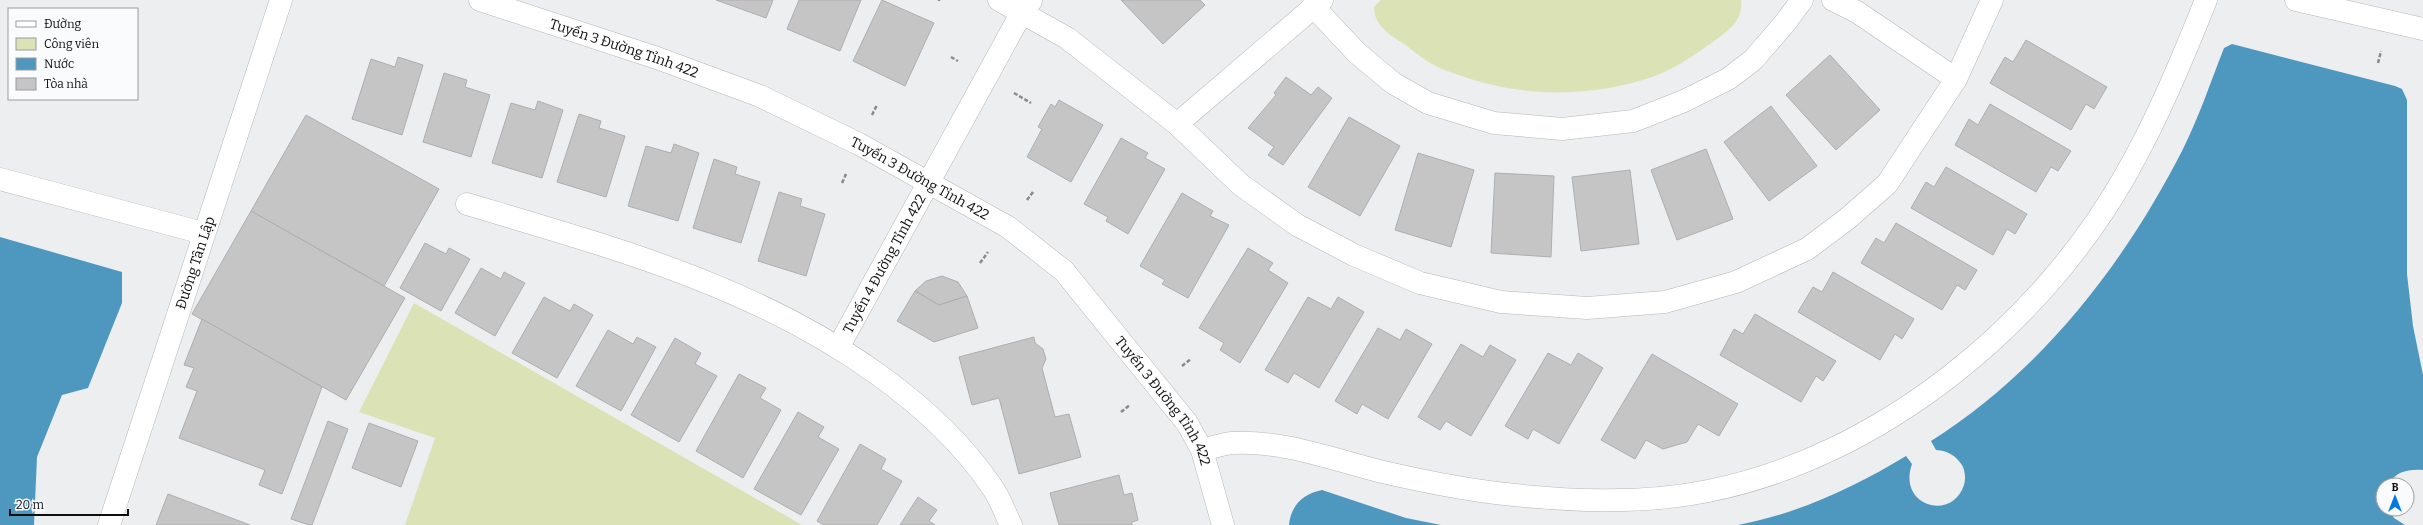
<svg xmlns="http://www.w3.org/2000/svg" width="2423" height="525" viewBox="0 0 2423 525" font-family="Bitter,serif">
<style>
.green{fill:#dbe2b6}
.water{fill:#4e98c0}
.building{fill:#c5c5c6;stroke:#aeaeb0}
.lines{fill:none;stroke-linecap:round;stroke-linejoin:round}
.street-casing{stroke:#b6b7b8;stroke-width:23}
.primary-casing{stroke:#b6b7b8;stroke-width:23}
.path{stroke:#898a8b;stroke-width:2.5;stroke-dasharray:4 2;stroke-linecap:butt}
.street{stroke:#fff;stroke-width:22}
.primary{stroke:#fff;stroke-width:22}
.labels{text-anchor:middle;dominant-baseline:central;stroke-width:3.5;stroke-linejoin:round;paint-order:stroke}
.street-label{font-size:14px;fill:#0e0e0f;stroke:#fafbfd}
</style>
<rect width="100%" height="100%" fill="#eceeef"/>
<g class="green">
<path d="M 1381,0 L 1741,0 C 1744,22 1725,33 1710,44 C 1693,56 1674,69 1655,76 C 1592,98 1522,98 1459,75 C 1451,72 1442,70 1434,65 C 1424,60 1416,53 1407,46 C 1392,36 1374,27 1374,7 Z"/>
<path d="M 414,303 L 802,525 L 405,525 L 435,438 L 359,412 Z"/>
</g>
<g class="water">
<path d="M 2232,44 L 2395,86 L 2402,89 L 2407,100 L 2407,274 L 2413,326 L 2423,375 L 2423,470 C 2409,469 2395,471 2389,485 L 2383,485 L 2383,509 L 2388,509 L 2394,518 L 2405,525 L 1738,525 C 1797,514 1855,487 1906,456 L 1912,464 C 1897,506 1952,522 1964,485 C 1966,479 1965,470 1962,465 C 1955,455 1948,451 1936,450 L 1931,441 C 2041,372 2125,263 2183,149 C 2199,117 2211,81 2224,48 Z"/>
<path d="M 0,237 L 122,272 L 122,303 L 88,388 L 62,395 L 37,457 L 34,525 L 0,525 Z"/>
<path d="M 1322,490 L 1406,518 L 1441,525 L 1289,525 C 1291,505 1303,494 1322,490 Z"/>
</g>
<g class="building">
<path d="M 716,0 L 773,0 L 766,18 Z"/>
<path d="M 799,0 L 861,0 L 840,51 L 787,29 Z"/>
<path d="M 882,0 L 934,23 L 905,86 L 853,61 Z"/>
<path d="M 1121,0 L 1200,0 L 1205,5 L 1163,44 Z"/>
<path d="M 2026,40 L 2107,87 L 2094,109 L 2086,104 L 2071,130 L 1990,83 L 2005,57 L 2013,62 Z"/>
<path d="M 1830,55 L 1880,110 L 1836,150 L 1786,95 Z"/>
<path d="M 398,57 L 423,65 L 402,135 L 352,119 L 371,59 L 395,67 Z"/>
<path d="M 444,73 L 467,80 L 465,87 L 490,95 L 471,157 L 423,142 Z"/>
<path d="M 1286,77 L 1311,95 L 1318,87 L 1332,98 L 1283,165 L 1268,155 L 1274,147 L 1248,128 L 1276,95 L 1274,93 Z"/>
<path d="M 1059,100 L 1103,125 L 1071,182 L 1027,157 L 1042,129 L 1038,127 L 1051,104 L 1055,107 Z"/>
<path d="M 538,101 L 563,110 L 542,178 L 492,163 L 511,103 L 535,110 Z"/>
<path d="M 1990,104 L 2071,151 L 2058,171 L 2051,167 L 2036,192 L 1955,145 L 1969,119 L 1978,125 Z"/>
<path d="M 1771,106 L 1817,166 L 1769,201 L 1724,142 Z"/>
<path d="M 579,114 L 601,121 L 599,128 L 625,136 L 606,197 L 557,182 Z"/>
<path d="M 306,115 L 439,189 L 384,286 L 251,211 Z"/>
<path d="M 1349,117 L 1400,146 L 1360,216 L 1308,187 Z"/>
<path d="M 1121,138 L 1148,153 L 1145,158 L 1165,169 L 1128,234 L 1106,221 L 1108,217 L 1084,204 Z"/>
<path d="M 674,144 L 699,153 L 678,221 L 628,206 L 646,146 L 671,153 Z"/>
<path d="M 1706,149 L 1733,219 L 1677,240 L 1651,170 Z"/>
<path d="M 1418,153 L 1474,170 L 1451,247 L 1395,230 Z"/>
<path d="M 714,159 L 737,167 L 735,174 L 760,182 L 741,243 L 693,228 Z"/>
<path d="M 1946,167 L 2027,214 L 2015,234 L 2007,229 L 1993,255 L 1911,208 L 1926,182 L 1934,187 Z"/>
<path d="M 1630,170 L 1639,244 L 1581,251 L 1572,177 Z"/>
<path d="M 1495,173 L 1554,176 L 1551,257 L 1491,253 Z"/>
<path d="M 779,192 L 802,199 L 800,206 L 825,214 L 806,276 L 758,261 Z"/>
<path d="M 1182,193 L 1213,211 L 1210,216 L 1229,225 L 1188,298 L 1162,284 L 1165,280 L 1140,266 Z"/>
<path d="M 251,211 L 405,298 L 346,400 L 192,314 Z"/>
<path d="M 1896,223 L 1977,270 L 1965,290 L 1957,285 L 1942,310 L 1861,263 L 1876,238 L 1884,243 Z"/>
<path d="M 425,243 L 446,254 L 449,248 L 470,259 L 441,311 L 400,288 Z"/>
<path d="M 1248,248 L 1273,263 L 1268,270 L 1288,283 L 1240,363 L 1220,350 L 1224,343 L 1199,328 Z"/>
<path d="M 481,268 L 501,279 L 504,272 L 525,283 L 495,336 L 455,313 Z"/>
<path d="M 1833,272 L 1914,319 L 1902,339 L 1895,334 L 1880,360 L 1798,312 L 1813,287 L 1822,292 Z"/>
<path d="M 942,276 L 958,282 L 967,296 L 939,305 L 915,291 L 926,281 Z"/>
<path d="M 915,291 L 939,305 L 967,296 L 978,328 L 934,342 L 897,321 Z"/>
<path d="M 544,297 L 570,311 L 574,304 L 593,315 L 557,378 L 512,353 Z"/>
<path d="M 1308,297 L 1331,309 L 1338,297 L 1364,312 L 1319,388 L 1294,373 L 1288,383 L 1265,370 Z"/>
<path d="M 1755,314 L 1836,361 L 1823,381 L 1816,376 L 1801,402 L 1720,355 L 1734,329 L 1743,334 Z"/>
<path d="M 202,319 L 322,387 L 282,494 L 259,485 L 265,470 L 179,438 L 197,391 L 186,387 L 194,368 L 184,365 Z"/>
<path d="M 1378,328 L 1400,340 L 1406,329 L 1432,344 L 1388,419 L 1362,404 L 1357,414 L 1335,401 Z"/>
<path d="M 608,330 L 633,344 L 637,337 L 656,347 L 621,411 L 576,386 Z"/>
<path d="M 1034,337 L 1035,343 L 1043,349 L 1046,359 L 1042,368 L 1055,417 L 1069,414 L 1081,457 L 1019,474 L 999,398 L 972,405 L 959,357 Z"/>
<path d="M 675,338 L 701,353 L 695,364 L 717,376 L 679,442 L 631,415 Z"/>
<path d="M 1461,344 L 1483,357 L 1490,345 L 1516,360 L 1471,436 L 1446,421 L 1440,430 L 1418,417 Z"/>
<path d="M 1548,353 L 1571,365 L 1578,353 L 1603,368 L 1559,444 L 1533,429 L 1528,439 L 1505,426 Z"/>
<path d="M 1652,354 L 1738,404 L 1719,436 L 1698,424 L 1687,442 L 1663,449 L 1646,440 L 1635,459 L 1601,440 Z"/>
<path d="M 739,374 L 766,388 L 760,398 L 781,410 L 743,478 L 696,451 Z"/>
<path d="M 798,412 L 824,427 L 818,437 L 839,449 L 801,515 L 754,489 Z"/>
<path d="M 328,421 L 348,429 L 312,525 L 309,525 L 291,519 Z"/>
<path d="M 369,423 L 418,441 L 401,487 L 352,468 Z"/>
<path d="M 860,444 L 886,459 L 881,469 L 902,481 L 877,525 L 824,525 L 817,521 Z"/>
<path d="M 1119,475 L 1124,495 L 1132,493 L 1138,520 L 1132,522 L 1132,525 L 1059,525 L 1050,493 Z"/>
<path d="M 168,494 L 250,525 L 156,525 Z"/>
<path d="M 918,497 L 937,510 L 929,521 L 935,525 L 900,525 Z"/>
</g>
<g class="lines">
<g class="street-casing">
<g id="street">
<path id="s1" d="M 480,0 L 657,58 L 760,96 L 859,144 L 1008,227 L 1064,271 L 1187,423 L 1202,450 L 1223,525"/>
<path d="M 999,0 L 1067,38 L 1177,124 L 1241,185 L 1297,225 L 1354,255 L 1420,283 L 1501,302 L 1587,308 L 1665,302 L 1736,282 L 1807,249 L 1847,219 L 1887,184 L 1956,79 L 1992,0"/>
<path d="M 1833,0 L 1857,12 L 1956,79"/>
<path d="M 2296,0 L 2423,29"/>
<path d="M 1313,6 L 1357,53 L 1393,83 L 1428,103 L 1494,123 L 1562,129 L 1633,121 L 1684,101 L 1728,79 L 1753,60 L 1785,23 L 1802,0"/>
<path d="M 1177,124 L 1322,0"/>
<path d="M 0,179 L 203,233"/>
<path d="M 467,204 C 611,247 753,285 876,373 C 921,405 961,441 992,487 C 1000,498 1005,513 1011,525"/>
<path id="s2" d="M 839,346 L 1022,12 L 1031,1"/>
<path d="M 1202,450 C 1211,448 1222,444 1232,443 C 1281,440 1332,459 1379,471 C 1417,480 1457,488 1496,493 C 1565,501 1639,505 1708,491 C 1879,457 2039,327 2125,176 C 2157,120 2182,60 2206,0"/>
</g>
</g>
<g class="primary-casing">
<g id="primary">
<path id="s3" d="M 109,525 L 281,0"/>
</g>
</g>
<g class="path">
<path d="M 939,1 L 939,0"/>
<path d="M 951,57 L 958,61"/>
<path d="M 2378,63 L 2381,51"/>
<path d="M 1014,93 L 1031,103"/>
<path d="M 872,115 L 877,105"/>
<path d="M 842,183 L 846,174"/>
<path d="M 1027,200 L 1033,192"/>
<path d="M 980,263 L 988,252"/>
<path d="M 1182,366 L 1191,359"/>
<path d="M 1121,412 L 1130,405"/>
</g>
<use href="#street" class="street"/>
<use href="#primary" class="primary"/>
</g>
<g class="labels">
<g class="street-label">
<text stroke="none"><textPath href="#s1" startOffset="152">Tuyến 3 Đường Tỉnh 422</textPath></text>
<text stroke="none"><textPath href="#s1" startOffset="476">Tuyến 3 Đường Tỉnh 422</textPath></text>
<text stroke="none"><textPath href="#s3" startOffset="276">Đường Tân Lập</textPath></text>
<text stroke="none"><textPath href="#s2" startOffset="94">Tuyến 4 Đường Tỉnh 422</textPath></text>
<text stroke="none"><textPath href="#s1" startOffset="812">Tuyến 3 Đường Tỉnh 422</textPath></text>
</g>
</g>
<rect x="8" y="8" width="130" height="92" fill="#fafbfd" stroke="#9c9c9e"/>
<rect x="16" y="21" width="20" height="6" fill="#ffffff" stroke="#9c9c9e"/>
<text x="44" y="28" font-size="12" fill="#0e0e0f">Đường</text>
<rect x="16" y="38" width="20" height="12" fill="#dbe2b6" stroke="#9c9c9e"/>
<text x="44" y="48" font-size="12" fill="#0e0e0f">Công viên</text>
<rect x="16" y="58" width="20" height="12" fill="#4e98c0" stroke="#9c9c9e"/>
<text x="44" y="68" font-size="12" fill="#0e0e0f">Nước</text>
<rect x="16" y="78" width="20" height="12" fill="#c5c5c6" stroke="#9c9c9e"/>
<text x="44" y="88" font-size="12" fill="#0e0e0f">Tòa nhà</text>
<g transform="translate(2395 497)"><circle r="19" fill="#fafbfd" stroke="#9c9c9e"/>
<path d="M0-3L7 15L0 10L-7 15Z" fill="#0079e0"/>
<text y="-6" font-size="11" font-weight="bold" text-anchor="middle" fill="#0e0e0f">B</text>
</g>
<path d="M10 509v6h118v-6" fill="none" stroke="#0e0e0f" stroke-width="2"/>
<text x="16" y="509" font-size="12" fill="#0e0e0f" stroke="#fafbfd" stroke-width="3" paint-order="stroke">20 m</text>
</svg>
